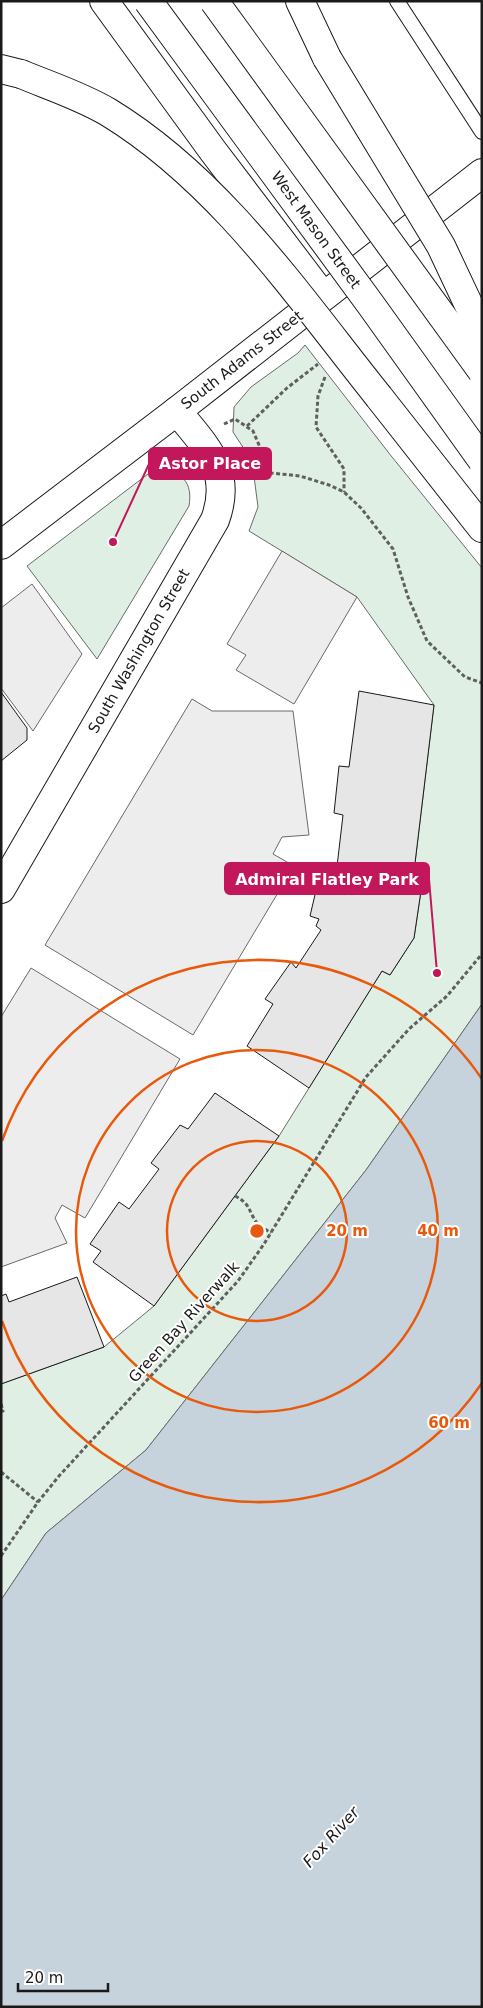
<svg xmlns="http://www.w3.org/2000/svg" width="483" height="2008" viewBox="0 0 483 2008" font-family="'DejaVu Sans',sans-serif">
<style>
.green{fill:#e0efe3;stroke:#6a6a6a}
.parking{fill:#ededed;stroke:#6a6a6a}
.water{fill:#c6d2dc;stroke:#6a6a6a}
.building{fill:#e6e6e6;stroke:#1a1a1a}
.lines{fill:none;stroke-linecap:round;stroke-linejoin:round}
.lane-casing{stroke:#1a1a1a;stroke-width:16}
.street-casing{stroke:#1a1a1a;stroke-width:30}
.secondary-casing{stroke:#1a1a1a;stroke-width:30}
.primary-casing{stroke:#1a1a1a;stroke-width:30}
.path{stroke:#5f5f5f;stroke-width:3;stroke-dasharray:4 2.5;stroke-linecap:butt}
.lane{stroke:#fff;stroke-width:14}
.street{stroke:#fff;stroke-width:28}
.secondary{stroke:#fff;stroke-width:28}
.primary{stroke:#fff;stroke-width:28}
.primary-bridge-casing{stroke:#1a1a1a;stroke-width:30;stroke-linecap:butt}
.primary-bridge{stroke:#fff;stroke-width:28}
.ring{fill:none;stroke:#e8590c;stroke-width:2.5}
.labels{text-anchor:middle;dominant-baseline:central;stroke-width:4;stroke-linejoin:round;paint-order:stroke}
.street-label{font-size:15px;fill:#1a1a1a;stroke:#fff}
.water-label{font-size:16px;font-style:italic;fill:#1a1a1a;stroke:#fff}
.centre{fill:#e8590c;stroke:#fff;stroke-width:2.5}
.ring-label{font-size:15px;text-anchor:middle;font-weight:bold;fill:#e8590c;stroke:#fff;stroke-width:4;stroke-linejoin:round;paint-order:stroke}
.leader{fill:none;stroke:#c2185b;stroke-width:2}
.callout-dot{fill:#c2185b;stroke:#fff;stroke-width:2}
.callout{fill:#c2185b;stroke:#c2185b;stroke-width:2}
.callout-label{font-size:16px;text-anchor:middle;font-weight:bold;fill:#fff}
</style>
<rect width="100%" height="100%" fill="#fff"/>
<g class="green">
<path d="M 305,345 L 392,457 L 482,568 L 482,1004 L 366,1170 L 146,1450 L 46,1533 L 1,1600 L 1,1384 L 104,1347 L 154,1306 L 279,1136 L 382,971 L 390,975 L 414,938 L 421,891 L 412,888 L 434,705 L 357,597 L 249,531 L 258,507 L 252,461 L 233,432 L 234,407 L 251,387 L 298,353 Z"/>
<path d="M 159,468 C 182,472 193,482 189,506 L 97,659 L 27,566 L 148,474 Z"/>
</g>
<g class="parking">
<path d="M 282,551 L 357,597 L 294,704 L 236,670 L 246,655 L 227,644 Z"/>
<path d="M 32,584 L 82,654 L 33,731 L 1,688 L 1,608 Z"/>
<path d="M 192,699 L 212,711 L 293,711 L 309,835 L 282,837 L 273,854 L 294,866 L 193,1035 L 45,945 Z"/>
<path d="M 31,968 L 180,1059 L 85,1218 L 62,1205 L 55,1218 L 67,1243 L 1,1267 L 1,1017 Z"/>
</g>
<path class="water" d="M 482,1004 L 482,2007 L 1,2007 L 1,1600 L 46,1533 L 146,1450 L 366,1170 Z"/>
<g class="building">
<path d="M 359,691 L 434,705 L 412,888 L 421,891 L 414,938 L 390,975 L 382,971 L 309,1088 L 247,1046 L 273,1004 L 265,999 L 291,962 L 296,968 L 321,930 L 316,926 L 319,919 L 310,916 L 318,882 L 332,887 L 336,875 L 343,815 L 334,813 L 339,766 L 349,767 Z"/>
<path d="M 1,692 L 27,728 L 27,740 L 1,761 Z"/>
<path d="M 215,1093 L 279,1136 L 154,1306 L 93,1262 L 101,1251 L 90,1244 L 119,1202 L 129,1209 L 159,1169 L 151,1163 L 180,1125 L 188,1129 Z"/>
<path d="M 77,1277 L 104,1347 L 1,1384 L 1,1296 L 6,1294 L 9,1302 Z"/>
</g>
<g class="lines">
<g class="lane-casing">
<path id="lane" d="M 397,1 L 482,132"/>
</g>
<g class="street-casing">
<path id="street" d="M 104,1 L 213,151 L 323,296"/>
</g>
<g class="secondary-casing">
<g id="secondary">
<path d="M 1,545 L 177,411 L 482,173"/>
<path d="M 1,889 L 215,520 C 233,471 206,447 177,411"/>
</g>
</g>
<g class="primary-casing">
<g id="primary">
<path d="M 300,1 L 327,58"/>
<path d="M 1,69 L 21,74"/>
<path d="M 379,397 L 482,528"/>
</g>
</g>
<g class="path">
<path d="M 325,377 L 318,396 L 316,427 L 344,469 L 344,492"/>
<path d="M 224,424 L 235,419 L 253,431 L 271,473 L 300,476 L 329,485 L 344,492 L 361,508 L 393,549 L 408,597 L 427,641 L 465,677 L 482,683"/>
<path d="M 247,426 L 287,388 L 318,364"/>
<path d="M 235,1196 C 251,1204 248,1211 257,1223 C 260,1227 267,1230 271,1233"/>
<path d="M 1,1404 L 3,1411 L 1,1411"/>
<path d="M 1,1472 L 38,1502"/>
<path d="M 1,1556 L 38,1502 L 59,1476 L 238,1281 L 264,1244 L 366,1077 L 409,1029 L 447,996 L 482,954"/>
</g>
<use href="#lane" class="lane"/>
<use href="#street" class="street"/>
<use href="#secondary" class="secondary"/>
<use href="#primary" class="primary"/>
<g class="primary-bridge-casing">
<g id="primary-bridge">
<path d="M 148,1 L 371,305 L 482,460"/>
<path d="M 214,1 L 482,371"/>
<path d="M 327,58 L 441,246 L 482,333"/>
<path d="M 21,74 C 50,86 81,96 108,112 C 221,181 298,296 379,397"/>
</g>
</g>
<use href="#primary-bridge" class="primary-bridge"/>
</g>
<g class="ring">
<circle cx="257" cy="1231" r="90"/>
<circle cx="257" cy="1231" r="181"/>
<path d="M482 1383A271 271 0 0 1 2 1321M2 1141A271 271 0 0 1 482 1079"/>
</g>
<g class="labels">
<g class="street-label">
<text transform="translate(316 230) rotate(54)">West Mason Street</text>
<text transform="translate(242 360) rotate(-38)">South Adams Street</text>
<text transform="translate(139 651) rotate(-60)">South Washington Street</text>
<text transform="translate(184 1322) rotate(-48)">Green Bay Riverwalk</text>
</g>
<g class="water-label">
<text transform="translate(331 1837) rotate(-48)">Fox River</text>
</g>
</g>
<circle cx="257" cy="1231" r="8" class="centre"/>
<g class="ring-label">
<text x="347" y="1236">20 m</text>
<text x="438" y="1236">40 m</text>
<text x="449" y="1428">60 m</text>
</g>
<path class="leader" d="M113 542L149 464M437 973L429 879"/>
<g class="callout-dot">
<circle cx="113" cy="542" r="5"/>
<circle cx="437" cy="973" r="5"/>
</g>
<g class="callout">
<rect x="149" y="448" width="122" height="31" rx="5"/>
<rect x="225" y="863" width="204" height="31" rx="5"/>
</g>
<g class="callout-label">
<text x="210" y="469">Astor Place</text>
<text x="327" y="885">Admiral Flatley Park</text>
</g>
<rect width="483" height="2008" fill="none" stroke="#1a1a1a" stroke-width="5"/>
<path d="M18 1983v8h90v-8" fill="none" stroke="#1a1a1a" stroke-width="2.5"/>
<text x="25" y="1983" font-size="15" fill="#1a1a1a" stroke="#ffffff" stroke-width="4" paint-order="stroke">20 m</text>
</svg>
